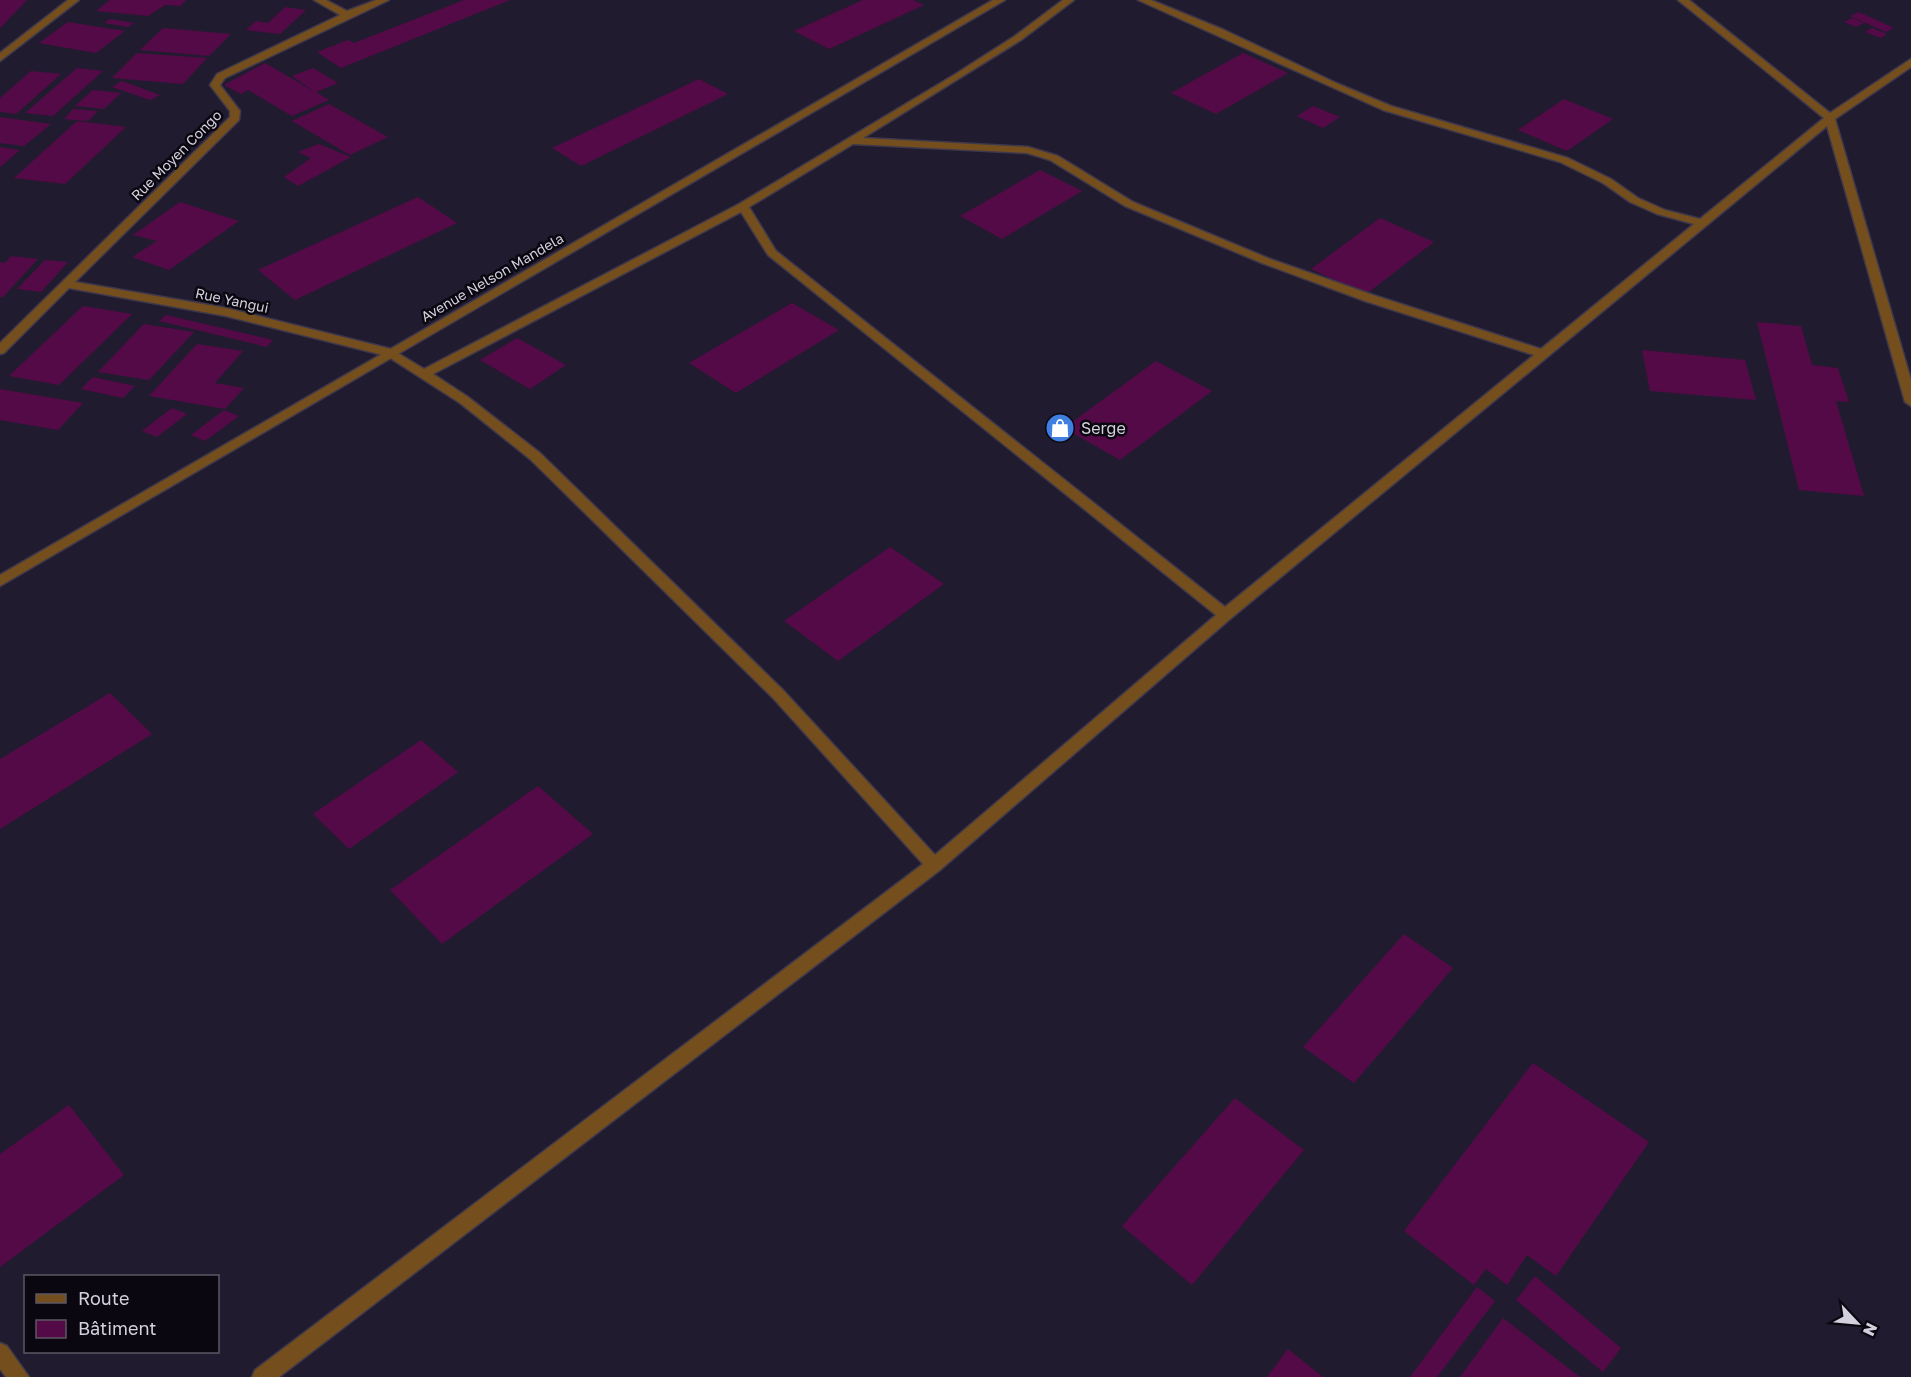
<svg xmlns="http://www.w3.org/2000/svg" width="1911" height="1377" viewBox="0 0 1911 1377" font-family="'Golos Text',sans-serif">
<style>
.building{fill:#540a46}
.lines{fill:none;stroke-linecap:round;stroke-linejoin:round}
.minor-casing{stroke:#3e384c;stroke-width:3}
.tertiary-casing{stroke:#3e384c;stroke-width:3}
.minor{fill:#754e1d;fill-rule:evenodd}
.tertiary{fill:#754e1d;fill-rule:evenodd}
.labels{text-anchor:middle;dominant-baseline:central;stroke-width:5;stroke-linejoin:round;paint-order:stroke}
.far-street-label{font-size:14px;fill:#d4d1df;stroke:#0a0710}
.poi-label{font-size:16px;fill:#d4d1df;stroke:#0a0710;text-anchor:start}
</style>
<rect width="100%" height="100%" fill="#211b30"/>
<g class="building">
<path d="M 0,0 L 27,0 L 0,28 Z"/>
<path d="M 110,0 L 186,0 L 180,6 L 165,5 L 148,16 L 96,11 Z"/>
<path d="M 464,0 L 510,0 L 341,68 L 317,52 L 348,40 L 354,43 Z"/>
<path d="M 863,0 L 913,0 L 924,5 L 829,49 L 794,31 Z"/>
<path d="M 285,7 L 306,10 L 280,34 L 246,30 L 256,21 L 268,23 Z"/>
<path d="M 1859,12 L 1894,28 L 1886,32 L 1850,16 Z"/>
<path d="M 1852,18 L 1864,23 L 1856,27 L 1844,22 Z"/>
<path d="M 110,19 L 134,23 L 128,27 L 104,23 Z"/>
<path d="M 68,22 L 125,31 L 96,53 L 39,43 Z"/>
<path d="M 163,28 L 231,34 L 209,56 L 140,50 Z"/>
<path d="M 1872,28 L 1887,34 L 1881,38 L 1865,32 Z"/>
<path d="M 137,53 L 207,58 L 183,84 L 112,78 Z"/>
<path d="M 1243,53 L 1288,73 L 1216,114 L 1171,93 Z"/>
<path d="M 265,63 L 315,92 L 292,76 L 313,68 L 338,83 L 316,92 L 329,100 L 292,116 L 248,90 L 241,94 L 224,85 Z"/>
<path d="M 77,68 L 103,71 L 53,116 L 25,113 Z"/>
<path d="M 31,71 L 61,74 L 16,114 L 0,112 L 0,98 Z"/>
<path d="M 699,79 L 728,94 L 581,166 L 552,148 Z"/>
<path d="M 122,81 L 160,95 L 150,100 L 112,87 Z"/>
<path d="M 93,90 L 121,93 L 104,109 L 75,106 Z"/>
<path d="M 1564,99 L 1613,119 L 1567,151 L 1518,130 Z"/>
<path d="M 329,104 L 388,137 L 350,155 L 292,121 Z"/>
<path d="M 1313,106 L 1340,117 L 1323,128 L 1297,116 Z"/>
<path d="M 73,109 L 98,111 L 88,121 L 64,119 Z"/>
<path d="M 0,117 L 51,124 L 24,146 L 0,143 Z"/>
<path d="M 77,121 L 126,127 L 65,184 L 14,178 Z"/>
<path d="M 319,144 L 351,157 L 298,186 L 284,177 L 311,158 L 298,152 Z"/>
<path d="M 0,147 L 20,150 L 0,167 Z"/>
<path d="M 1040,170 L 1082,191 L 1002,239 L 960,216 Z"/>
<path d="M 418,197 L 457,223 L 295,300 L 258,270 Z"/>
<path d="M 180,202 L 239,221 L 169,270 L 132,257 L 157,241 L 133,235 Z"/>
<path d="M 1380,218 L 1434,242 L 1365,295 L 1311,269 Z"/>
<path d="M 11,256 L 38,259 L 3,297 L 0,297 L 0,262 L 5,263 Z"/>
<path d="M 45,260 L 68,262 L 41,292 L 17,289 Z"/>
<path d="M 792,303 L 839,330 L 736,393 L 689,363 Z"/>
<path d="M 83,306 L 132,314 L 59,385 L 9,376 Z"/>
<path d="M 166,315 L 273,340 L 267,347 L 159,321 Z"/>
<path d="M 1757,322 L 1801,326 L 1812,365 L 1838,368 L 1849,402 L 1836,401 L 1864,496 L 1799,490 Z"/>
<path d="M 144,324 L 194,332 L 149,380 L 98,372 Z"/>
<path d="M 517,338 L 566,365 L 530,389 L 480,360 Z"/>
<path d="M 197,344 L 243,351 L 215,383 L 244,388 L 225,409 L 149,396 Z"/>
<path d="M 1642,350 L 1745,360 L 1756,400 L 1650,391 Z"/>
<path d="M 1156,361 L 1212,391 L 1120,460 L 1064,428 Z"/>
<path d="M 93,377 L 135,386 L 123,398 L 81,389 Z"/>
<path d="M 0,389 L 83,403 L 58,430 L 0,420 Z"/>
<path d="M 172,408 L 187,414 L 157,437 L 142,431 Z"/>
<path d="M 224,410 L 239,416 L 205,441 L 191,435 Z"/>
<path d="M 890,547 L 944,584 L 838,661 L 784,621 Z"/>
<path d="M 110,693 L 152,734 L 0,829 L 0,759 Z"/>
<path d="M 421,740 L 458,772 L 349,849 L 313,814 Z"/>
<path d="M 538,786 L 593,834 L 442,944 L 390,890 Z"/>
<path d="M 1404,934 L 1453,968 L 1354,1083 L 1303,1047 Z"/>
<path d="M 1533,1063 L 1649,1142 L 1556,1276 L 1527,1255 L 1507,1285 L 1486,1269 L 1474,1285 L 1404,1231 Z"/>
<path d="M 1235,1098 L 1304,1150 L 1192,1285 L 1122,1226 Z"/>
<path d="M 69,1105 L 124,1175 L 0,1267 L 0,1154 Z"/>
<path d="M 1535,1276 L 1621,1348 L 1603,1372 L 1516,1300 Z"/>
<path d="M 1477,1287 L 1495,1301 L 1437,1377 L 1410,1377 Z"/>
<path d="M 1503,1318 L 1580,1377 L 1460,1377 Z"/>
<path d="M 1288,1349 L 1323,1377 L 1267,1377 Z"/>
</g>
<g class="lines">
<g class="minor-casing">
<g id="minor">
<path d="M 68,0 L 79,0 L 0,61 L 0,53 Z"/>
<path d="M 314,0 L 326,0 L 347,11 L 376,0 L 389,0 L 225,78 L 220,85 L 240,111 L 239,120 L 75,282 L 226,308 L 391,349 L 424,369 L 739,204 L 954,75 L 1015,36 L 1063,0 L 1074,0 L 1021,40 L 863,138 L 1028,147 L 1058,156 L 1133,202 L 1270,259 L 1373,295 L 1541,349 L 1694,224 L 1657,214 L 1630,202 L 1603,183 L 1560,162 L 1383,110 L 1138,0 L 1151,0 L 1224,30 L 1336,83 L 1391,106 L 1568,158 L 1611,179 L 1638,198 L 1665,210 L 1700,219 L 1824,118 L 1678,0 L 1689,0 L 1830,113 L 1911,59 L 1911,67 L 1835,119 L 1911,380 L 1911,406 L 1905,402 L 1827,126 L 1230,619 L 940,870 L 279,1377 L 252,1377 L 255,1370 L 923,864 L 773,698 L 530,459 L 460,403 L 387,356 L 226,316 L 69,288 L 4,353 L 0,354 L 0,343 L 230,117 L 230,111 L 210,85 L 217,74 L 340,15 ZM 853,144 L 1027,153 L 1050,160 L 1125,206 L 1262,263 L 1365,301 L 1534,355 L 1225,607 L 776,251 L 749,207 ZM 741,212 L 768,255 L 1216,615 L 935,855 L 783,690 L 540,453 L 468,397 L 433,374 Z"/>
<path d="M 0,1343 L 7,1346 L 29,1377 L 6,1377 L 0,1369 Z"/>
</g>
</g>
<g class="tertiary-casing">
<path id="tertiary" d="M 993,0 L 1005,0 L 0,586 L 0,575 Z"/>
</g>
<use href="#minor" class="minor"/>
<use href="#tertiary" class="tertiary"/>
</g>
<defs>
<g id="shop-disc" transform="scale(1.5)"><circle r="9.5" fill="#3f7fe0" stroke="#0a0710"/><path d="M-5-2.5h2.3a2.7 3.5 0 0 1 5.4 0H5L5.5 6h-11ZM-1.5-2.5h3a1.5 2.3 0 0 0-3 0Z" fill="#fff"/></g>
</defs>
<g fill-rule="evenodd">
<use href="#shop-disc" x="1060" y="428"/>
</g>
<g class="labels">
<g class="far-street-label">
<text transform="translate(176 155) rotate(-45)">Rue Moyen Congo</text>
<text transform="translate(492 277) rotate(-30)">Avenue Nelson Mandela</text>
<text transform="translate(232 300) rotate(12)">Rue Yangui</text>
</g>
<g class="poi-label">
<text x="1081" y="428">Serge</text>
</g>
</g>
<rect x="24" y="1275" width="195" height="78" fill="#0a0710" stroke="#5b5863" stroke-width="1.5"/>
<rect x="36" y="1294" width="30" height="9" fill="#754e1d" stroke="#5b5863" stroke-width="1.5"/>
<text x="78" y="1305" font-size="18" fill="#d4d1df">Route</text>
<rect x="36" y="1320" width="30" height="18" fill="#540a46" stroke="#5b5863" stroke-width="1.5"/>
<text x="78" y="1335" font-size="18" fill="#d4d1df">Bâtiment</text>
<g transform="translate(1857 1323) rotate(116)" stroke="#0a0710" stroke-width="4.5" paint-order="stroke">
<path d="M0-4.5L10 22L0 15L-10 22Z" fill="#d4d1df"/>
<text y="-9" font-size="16" font-weight="bold" text-anchor="middle" fill="#d4d1df">N</text>
</g>
</svg>
